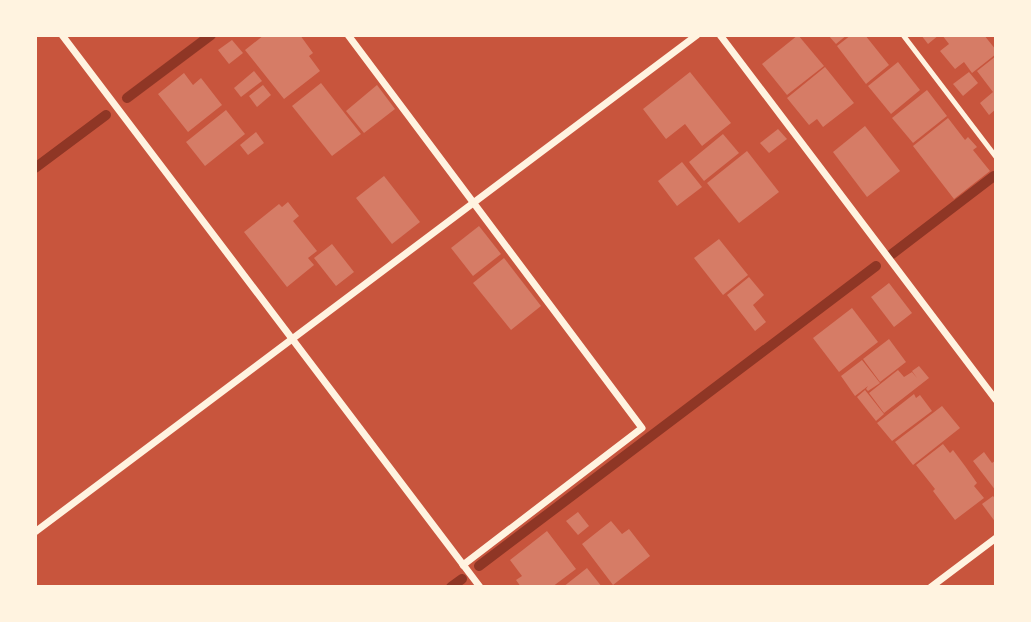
<svg xmlns="http://www.w3.org/2000/svg" width="1031" height="622" viewBox="0 0 1031 622" font-family="'Sofia Sans Condensed',sans-serif">
<style>
.lines{fill:none;stroke-linecap:round;stroke-linejoin:round}
.stream{stroke:#8f3625;stroke-width:10}
.building{fill:#d67c66}
.service{stroke:#fff3e0;stroke-width:5}
.minor{stroke:#fff3e0;stroke-width:7}
</style>
<rect width="100%" height="100%" fill="#c8553d"/>
<g class="lines">
<g class="stream">
<path d="M 127,98 L 211,35"/>
<path d="M 35,168 L 106,115"/>
<path d="M 892,254 L 994,176"/>
<path d="M 479,566 L 876,266"/>
<path d="M 451,587 L 462,579"/>
</g>
</g>
<g class="building">
<path d="M 264,35 L 300,35 L 313,53 L 309,56 L 320,71 L 284,99 L 245,50 Z"/>
<path d="M 798,35 L 824,66 L 787,95 L 762,64 Z"/>
<path d="M 828,35 L 847,35 L 836,44 Z"/>
<path d="M 851,35 L 865,35 L 889,65 L 866,84 L 837,46 Z"/>
<path d="M 921,35 L 939,35 L 928,44 Z"/>
<path d="M 942,35 L 984,35 L 996,50 L 996,54 L 972,73 L 964,62 L 955,69 L 940,51 L 949,44 Z"/>
<path d="M 232,40 L 243,53 L 229,64 L 218,50 Z"/>
<path d="M 996,56 L 996,109 L 989,115 L 980,103 L 993,92 L 977,71 Z"/>
<path d="M 898,62 L 920,90 L 891,114 L 868,86 Z"/>
<path d="M 825,67 L 854,103 L 823,127 L 817,119 L 809,125 L 787,98 Z"/>
<path d="M 254,71 L 262,81 L 241,97 L 234,88 Z"/>
<path d="M 690,72 L 731,123 L 702,146 L 685,124 L 666,139 L 643,109 Z"/>
<path d="M 969,72 L 978,83 L 963,96 L 953,84 Z"/>
<path d="M 184,73 L 193,85 L 201,78 L 222,105 L 188,132 L 158,94 Z"/>
<path d="M 321,83 L 361,134 L 332,156 L 292,106 Z"/>
<path d="M 263,85 L 271,95 L 257,107 L 249,96 Z"/>
<path d="M 377,85 L 395,109 L 364,133 L 346,111 Z"/>
<path d="M 927,90 L 947,116 L 913,143 L 892,118 Z"/>
<path d="M 226,110 L 245,134 L 205,166 L 186,142 Z"/>
<path d="M 948,118 L 965,140 L 968,137 L 977,147 L 973,150 L 990,171 L 954,199 L 913,146 Z"/>
<path d="M 865,126 L 900,171 L 867,197 L 833,152 Z"/>
<path d="M 778,129 L 787,139 L 769,153 L 760,143 Z"/>
<path d="M 256,132 L 264,143 L 248,155 L 240,145 Z"/>
<path d="M 723,134 L 739,153 L 704,181 L 689,162 Z"/>
<path d="M 747,151 L 779,192 L 739,223 L 707,183 Z"/>
<path d="M 682,162 L 702,187 L 677,206 L 658,181 Z"/>
<path d="M 384,176 L 420,222 L 392,244 L 356,198 Z"/>
<path d="M 288,202 L 299,216 L 293,221 L 317,251 L 308,258 L 314,265 L 287,287 L 244,232 L 279,204 L 282,207 Z"/>
<path d="M 479,226 L 501,254 L 473,276 L 451,248 Z"/>
<path d="M 719,239 L 748,275 L 723,295 L 694,258 Z"/>
<path d="M 332,244 L 354,272 L 336,286 L 314,258 Z"/>
<path d="M 504,258 L 541,306 L 511,330 L 473,283 Z"/>
<path d="M 749,277 L 764,295 L 753,305 L 766,322 L 755,331 L 727,295 Z"/>
<path d="M 889,283 L 912,313 L 894,327 L 871,297 Z"/>
<path d="M 852,308 L 878,342 L 839,372 L 813,338 Z"/>
<path d="M 889,339 L 906,362 L 880,382 L 863,359 Z"/>
<path d="M 862,360 L 880,383 L 868,391 L 866,389 L 868,386 L 855,396 L 841,376 Z"/>
<path d="M 919,366 L 929,378 L 884,413 L 869,393 L 898,370 L 904,377 L 912,372 L 917,378 L 912,371 Z"/>
<path d="M 865,390 L 884,414 L 876,421 L 857,397 Z"/>
<path d="M 914,394 L 916,398 L 920,395 L 932,411 L 892,441 L 877,423 Z"/>
<path d="M 942,406 L 960,428 L 913,465 L 895,442 Z"/>
<path d="M 943,444 L 950,453 L 953,450 L 965,466 L 977,483 L 974,486 L 984,498 L 955,520 L 933,491 L 935,489 L 916,465 Z"/>
<path d="M 984,452 L 992,463 L 996,460 L 996,491 L 973,461 Z"/>
<path d="M 993,496 L 996,500 L 996,523 L 982,504 Z"/>
<path d="M 578,512 L 589,526 L 578,535 L 566,521 Z"/>
<path d="M 611,521 L 622,534 L 629,529 L 650,556 L 613,585 L 582,544 Z"/>
<path d="M 547,531 L 576,569 L 552,587 L 521,587 L 516,580 L 522,576 L 510,560 Z"/>
<path d="M 587,568 L 602,587 L 563,587 Z"/>
</g>
<g class="lines">
<path class="service" d="M 903,35 L 996,157"/>
<g class="minor">
<path d="M 62,35 L 480,587"/>
<path d="M 348,35 L 642,428 L 463,565"/>
<path d="M 720,35 L 996,400"/>
<path d="M 35,532 L 697,35"/>
<path d="M 931,587 L 996,538"/>
</g>
</g>
<rect width="1031" height="622" fill="none" stroke="#fff3e0" stroke-width="74"/>
</svg>
